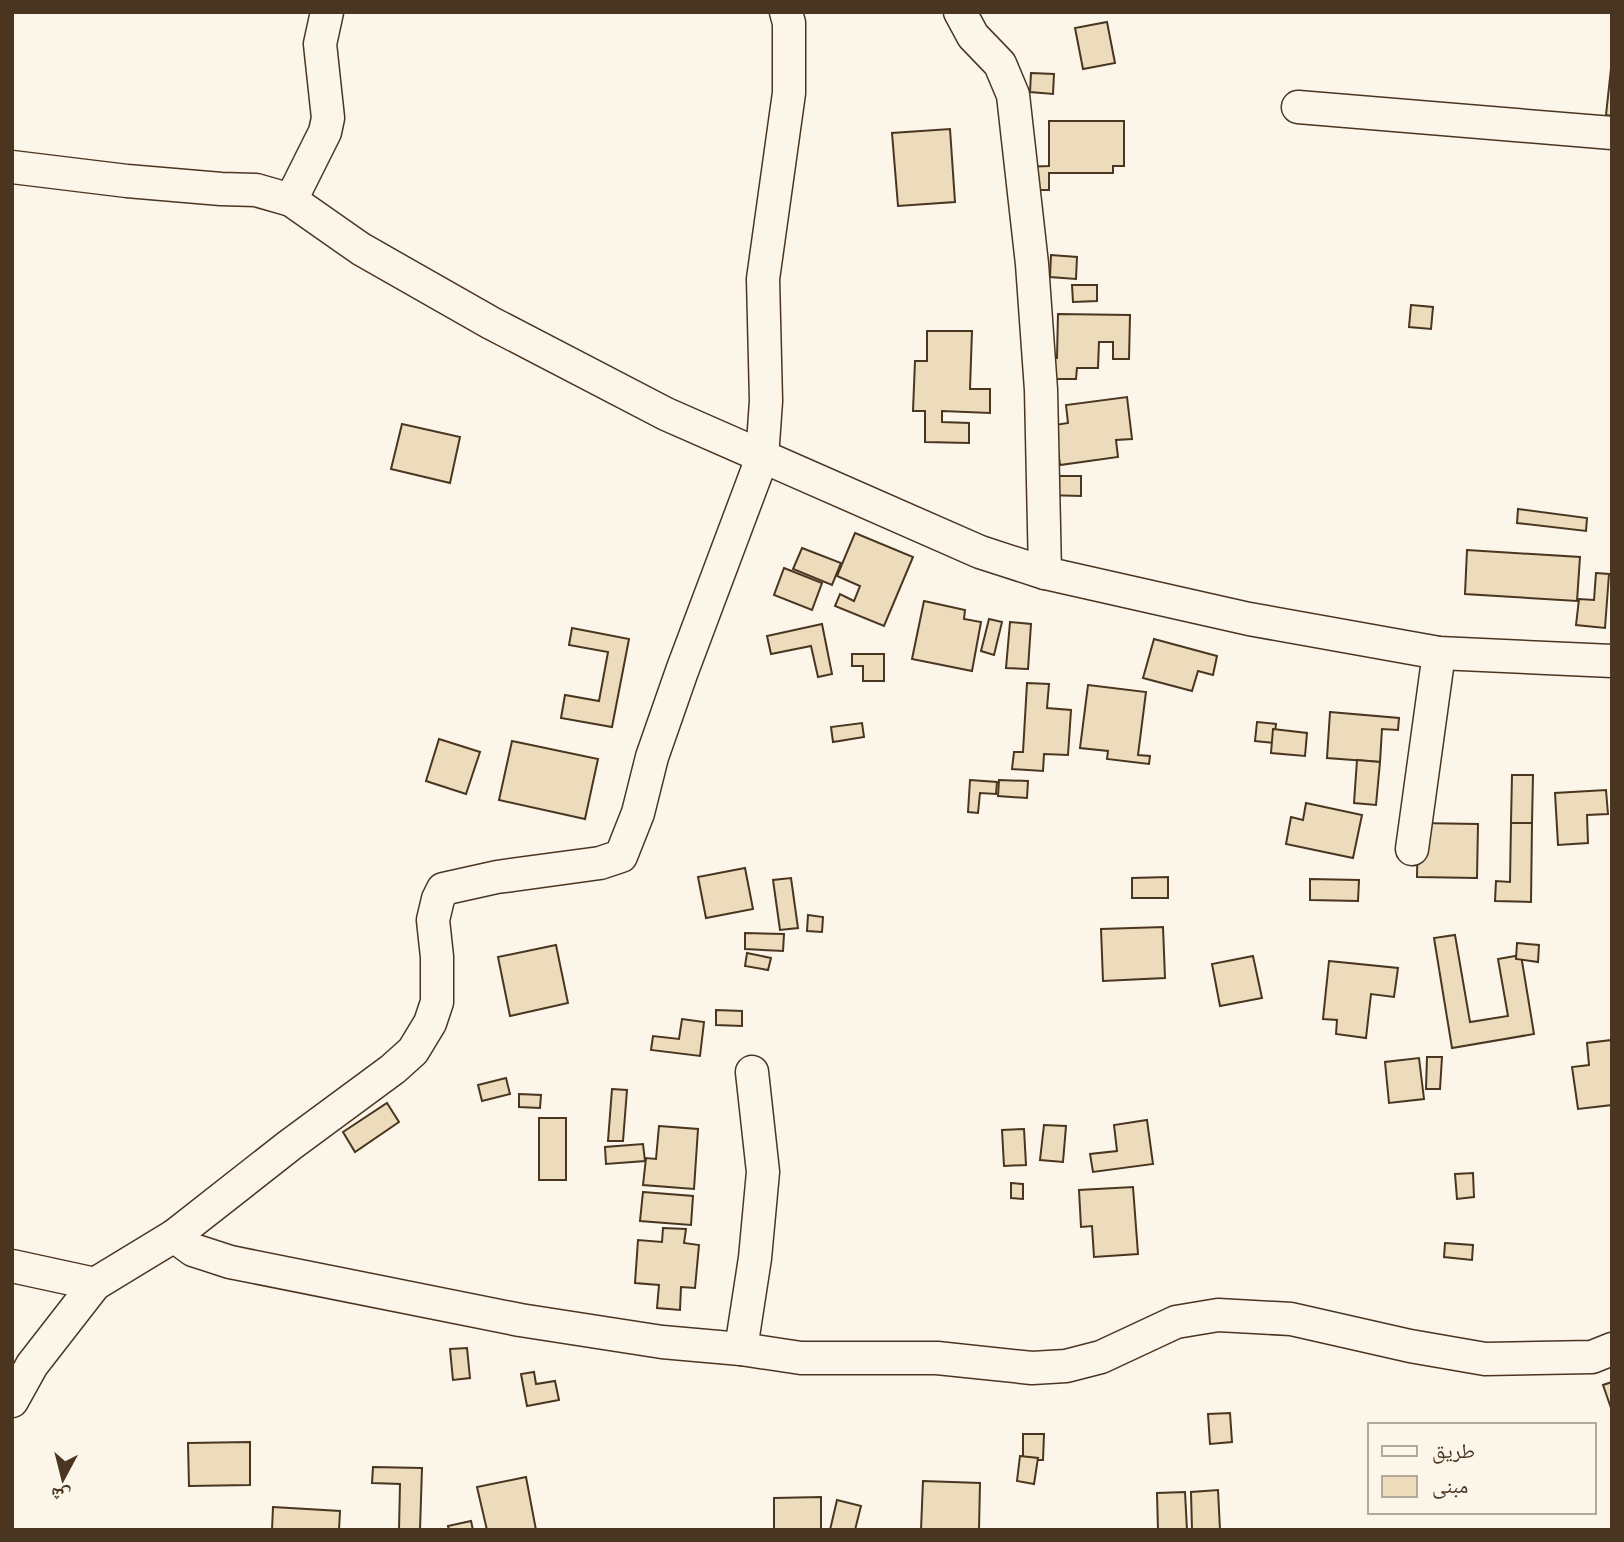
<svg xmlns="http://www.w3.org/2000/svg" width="1624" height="1542" viewBox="0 0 1624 1542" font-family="Jost,'Noto Naskh Arabic',sans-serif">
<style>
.building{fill:#ecdcbc;stroke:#4a3520;stroke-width:2}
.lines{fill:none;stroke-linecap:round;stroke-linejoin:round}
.street-casing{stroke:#4a3520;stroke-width:35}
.street{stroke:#fbf6e9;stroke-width:32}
</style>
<rect width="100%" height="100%" fill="#fbf6e9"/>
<g class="building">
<path d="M 1107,22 L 1115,63 L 1083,69 L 1075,28 Z"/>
<path d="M 1612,59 L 1612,116 L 1606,115 Z"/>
<path d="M 1031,73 L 1054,74 L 1053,94 L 1030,92 Z"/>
<path d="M 1049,121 L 1124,121 L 1124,166 L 1113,166 L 1113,173 L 1049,173 L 1049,190 L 1022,190 L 1022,167 L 1049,166 Z"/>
<path d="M 950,129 L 955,202 L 898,206 L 892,133 Z"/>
<path d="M 1051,255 L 1077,257 L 1076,279 L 1050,277 Z"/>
<path d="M 1072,285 L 1097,285 L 1097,301 L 1073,302 Z"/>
<path d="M 1411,305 L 1433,307 L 1431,329 L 1409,327 Z"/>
<path d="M 1058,314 L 1130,315 L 1129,359 L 1113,359 L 1113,342 L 1099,342 L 1098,368 L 1077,368 L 1076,379 L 1045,379 L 1046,357 L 1057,358 Z"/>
<path d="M 927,331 L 972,331 L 970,389 L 990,389 L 990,413 L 942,411 L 942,422 L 969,423 L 969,443 L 925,442 L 925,411 L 913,411 L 915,361 L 927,361 Z"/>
<path d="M 1127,397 L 1132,439 L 1116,440 L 1118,457 L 1060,465 L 1055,425 L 1068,423 L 1066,405 Z"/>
<path d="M 402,424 L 460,437 L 450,483 L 391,469 Z"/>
<path d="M 1045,476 L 1081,476 L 1081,496 L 1045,495 Z"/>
<path d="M 1518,509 L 1587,518 L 1586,531 L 1517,523 Z"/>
<path d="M 855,533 L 913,557 L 884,626 L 835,606 L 840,594 L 854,601 L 860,586 L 837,576 Z"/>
<path d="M 802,548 L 841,563 L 832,585 L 793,569 Z"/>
<path d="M 1467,550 L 1580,557 L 1577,601 L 1465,594 Z"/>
<path d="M 784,568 L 822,583 L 812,610 L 774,595 Z"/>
<path d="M 1596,573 L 1609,574 L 1605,628 L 1576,625 L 1579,599 L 1594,600 Z"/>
<path d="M 924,601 L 965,610 L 964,619 L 981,622 L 972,671 L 912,659 Z"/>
<path d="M 989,619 L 1002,622 L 994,655 L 981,651 Z"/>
<path d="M 1010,622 L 1031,624 L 1028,669 L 1006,668 Z"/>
<path d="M 822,624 L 832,674 L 818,677 L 811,646 L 771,654 L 767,636 Z"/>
<path d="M 572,628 L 629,639 L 612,727 L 561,718 L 565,695 L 599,701 L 608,652 L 569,645 Z"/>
<path d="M 1154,639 L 1217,656 L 1213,675 L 1198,671 L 1192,691 L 1143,678 Z"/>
<path d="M 852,654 L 884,654 L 884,681 L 863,681 L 863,666 L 852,666 Z"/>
<path d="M 1027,683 L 1049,684 L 1047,708 L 1071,710 L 1068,755 L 1044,754 L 1043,771 L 1012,769 L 1014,752 L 1023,752 Z"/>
<path d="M 1088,685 L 1146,692 L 1138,755 L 1150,756 L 1149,764 L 1107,759 L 1108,751 L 1080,748 Z"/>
<path d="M 1330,712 L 1399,718 L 1398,730 L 1382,729 L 1380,762 L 1327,758 Z"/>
<path d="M 1257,722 L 1276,724 L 1274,743 L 1255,741 Z"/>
<path d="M 862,723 L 864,737 L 833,742 L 831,727 Z"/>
<path d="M 1273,729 L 1307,733 L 1305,756 L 1271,753 Z"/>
<path d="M 439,739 L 480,752 L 466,794 L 426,781 Z"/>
<path d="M 512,741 L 598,759 L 585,819 L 499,800 Z"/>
<path d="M 1357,760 L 1380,762 L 1376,805 L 1354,803 Z"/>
<path d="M 1512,775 L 1533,775 L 1532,823 L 1511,823 Z"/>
<path d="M 970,780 L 997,782 L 996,794 L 980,793 L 978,813 L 968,812 Z"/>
<path d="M 999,780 L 1028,781 L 1027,798 L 998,796 Z"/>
<path d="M 1606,790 L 1608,814 L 1587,815 L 1588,843 L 1558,845 L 1555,793 Z"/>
<path d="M 1306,803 L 1362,815 L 1353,858 L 1286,844 L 1291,817 L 1303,820 Z"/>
<path d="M 1418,823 L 1478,824 L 1477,878 L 1417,877 Z"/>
<path d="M 1511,823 L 1532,823 L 1531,902 L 1495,901 L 1496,881 L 1510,882 Z"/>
<path d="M 745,868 L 753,909 L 706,918 L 698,877 Z"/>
<path d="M 1168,877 L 1168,898 L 1132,898 L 1132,878 Z"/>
<path d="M 791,878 L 798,928 L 780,930 L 773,880 Z"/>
<path d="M 1310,879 L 1359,880 L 1358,901 L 1310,900 Z"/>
<path d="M 808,915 L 823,917 L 822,932 L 807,931 Z"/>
<path d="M 1163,927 L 1165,978 L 1103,981 L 1101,929 Z"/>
<path d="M 745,933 L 784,934 L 783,951 L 745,949 Z"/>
<path d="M 1455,935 L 1470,1022 L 1508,1016 L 1498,959 L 1521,955 L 1534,1034 L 1452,1048 L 1434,938 Z"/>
<path d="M 1517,943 L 1539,945 L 1538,962 L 1516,959 Z"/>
<path d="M 556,945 L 568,1003 L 510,1016 L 498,957 Z"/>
<path d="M 747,953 L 771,958 L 768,970 L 745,966 Z"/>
<path d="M 1253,956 L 1262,998 L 1220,1006 L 1212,964 Z"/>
<path d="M 1329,961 L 1398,968 L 1394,997 L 1371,994 L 1366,1038 L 1336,1034 L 1337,1020 L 1323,1019 Z"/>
<path d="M 716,1010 L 742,1011 L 742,1026 L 716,1025 Z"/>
<path d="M 682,1019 L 704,1022 L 700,1056 L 651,1050 L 653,1036 L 679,1039 Z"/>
<path d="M 1612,1040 L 1612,1105 L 1578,1109 L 1572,1067 L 1589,1065 L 1587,1043 Z"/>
<path d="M 1427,1057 L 1442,1057 L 1440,1089 L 1426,1089 Z"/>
<path d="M 1419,1058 L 1424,1099 L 1389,1103 L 1385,1062 Z"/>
<path d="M 506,1078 L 510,1094 L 482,1101 L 478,1085 Z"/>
<path d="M 612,1089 L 627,1090 L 623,1141 L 608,1141 Z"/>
<path d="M 519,1094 L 541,1095 L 540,1108 L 519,1107 Z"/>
<path d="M 387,1103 L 399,1122 L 355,1152 L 343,1132 Z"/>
<rect x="539" y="1118" width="27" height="62"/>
<path d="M 1147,1120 L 1153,1164 L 1093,1172 L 1090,1154 L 1117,1151 L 1114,1125 Z"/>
<path d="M 1044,1125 L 1066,1126 L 1063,1162 L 1040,1160 Z"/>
<path d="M 659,1126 L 698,1129 L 694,1189 L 643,1185 L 646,1158 L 656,1159 Z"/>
<path d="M 1024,1129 L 1026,1165 L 1004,1166 L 1002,1130 Z"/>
<path d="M 643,1144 L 645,1161 L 606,1164 L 605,1147 Z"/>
<path d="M 1473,1173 L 1474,1197 L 1457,1199 L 1455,1174 Z"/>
<path d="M 1011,1183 L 1023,1184 L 1023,1199 L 1011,1198 Z"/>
<path d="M 1133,1187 L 1138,1254 L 1094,1257 L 1092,1226 L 1081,1227 L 1079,1190 Z"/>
<path d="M 643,1192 L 693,1196 L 691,1225 L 640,1221 Z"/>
<path d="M 663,1228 L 686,1229 L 684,1243 L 699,1245 L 695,1288 L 681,1287 L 680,1310 L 657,1308 L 659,1285 L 635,1283 L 638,1240 L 662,1242 Z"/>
<path d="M 1445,1243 L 1473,1245 L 1472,1260 L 1444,1257 Z"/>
<path d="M 467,1348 L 470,1378 L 453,1380 L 450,1349 Z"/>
<path d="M 534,1372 L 536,1384 L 555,1381 L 559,1400 L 527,1406 L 521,1374 Z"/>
<path d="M 1612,1382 L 1612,1411 L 1603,1385 Z"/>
<path d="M 1230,1413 L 1232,1442 L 1210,1444 L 1208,1414 Z"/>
<path d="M 1023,1434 L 1044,1434 L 1043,1460 L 1023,1460 Z"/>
<path d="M 250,1442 L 250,1485 L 189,1486 L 188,1443 Z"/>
<path d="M 1020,1456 L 1038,1458 L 1034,1484 L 1017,1481 Z"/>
<path d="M 373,1467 L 422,1468 L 420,1530 L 399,1530 L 400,1484 L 372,1483 Z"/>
<path d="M 526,1477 L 536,1530 L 487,1530 L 477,1487 Z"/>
<path d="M 923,1481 L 980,1483 L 979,1530 L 921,1530 Z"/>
<path d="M 1218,1490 L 1220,1530 L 1192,1530 L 1191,1492 Z"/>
<path d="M 1185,1492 L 1187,1530 L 1158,1530 L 1157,1493 Z"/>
<path d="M 821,1497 L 821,1530 L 774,1530 L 774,1498 Z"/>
<path d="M 837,1500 L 861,1506 L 855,1530 L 830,1530 Z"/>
<path d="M 273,1507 L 340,1511 L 339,1530 L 272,1530 Z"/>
<path d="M 471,1521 L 473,1530 L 449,1530 L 448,1526 Z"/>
</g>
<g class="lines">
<g class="street-casing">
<g id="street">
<path d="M 960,12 L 973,36 L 1000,64 L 1013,95 L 1032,264 L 1041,390 L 1045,573"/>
<path d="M 1298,107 L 1612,133"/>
<path d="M 12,167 L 127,181 L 221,189 L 256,190 L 291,200 L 361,249 L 491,323 L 666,414 L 980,552 L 1045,573 L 1249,619 L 1439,653 L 1612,661"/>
<path d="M 291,200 L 325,132 L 328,118 L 320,44 L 327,12"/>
<path d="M 1412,849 L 1439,653"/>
<path d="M 174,1236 L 193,1250 L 230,1262 L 520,1320 L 662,1342 L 741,1349 L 801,1358 L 937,1358 L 1032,1368 L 1066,1366 L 1101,1357 L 1176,1322 L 1218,1315 L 1291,1319 L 1410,1346 L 1485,1359 L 1592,1357 L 1612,1349"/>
<path d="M 12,1266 L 95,1284"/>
<path d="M 741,1349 L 755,1258 L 763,1172 L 752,1072"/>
<path d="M 12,1401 L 32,1365 L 95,1284 L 174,1236 L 290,1145 L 393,1069 L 413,1051 L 430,1023 L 437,1002 L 437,957 L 433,920 L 438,899 L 443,889 L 497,877 L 600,863 L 621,856 L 638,813 L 652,757 L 682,671 L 762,458 L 766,401 L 763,279 L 789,93 L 789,23 L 786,12"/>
</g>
</g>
<use href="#street" class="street"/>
</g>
<rect width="1624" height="1542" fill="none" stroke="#4a3520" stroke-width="28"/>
<rect x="1368" y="1423" width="228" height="91" fill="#fbf6e9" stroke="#b4a999" stroke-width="2"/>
<rect x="1382" y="1446" width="35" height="10" fill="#fbf6e9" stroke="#b4a999" stroke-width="2"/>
<text x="1432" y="1458" font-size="21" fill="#4a3520">طريق</text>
<rect x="1382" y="1476" width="35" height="21" fill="#ecdcbc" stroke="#b4a999" stroke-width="2"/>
<text x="1432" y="1493" font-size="21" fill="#4a3520">مبنى</text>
<g transform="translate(63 1479) rotate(187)" stroke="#fbf6e9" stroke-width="5" paint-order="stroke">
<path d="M0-5L12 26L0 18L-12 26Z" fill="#4a3520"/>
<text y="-10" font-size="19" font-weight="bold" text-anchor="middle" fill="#4a3520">ش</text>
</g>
</svg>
